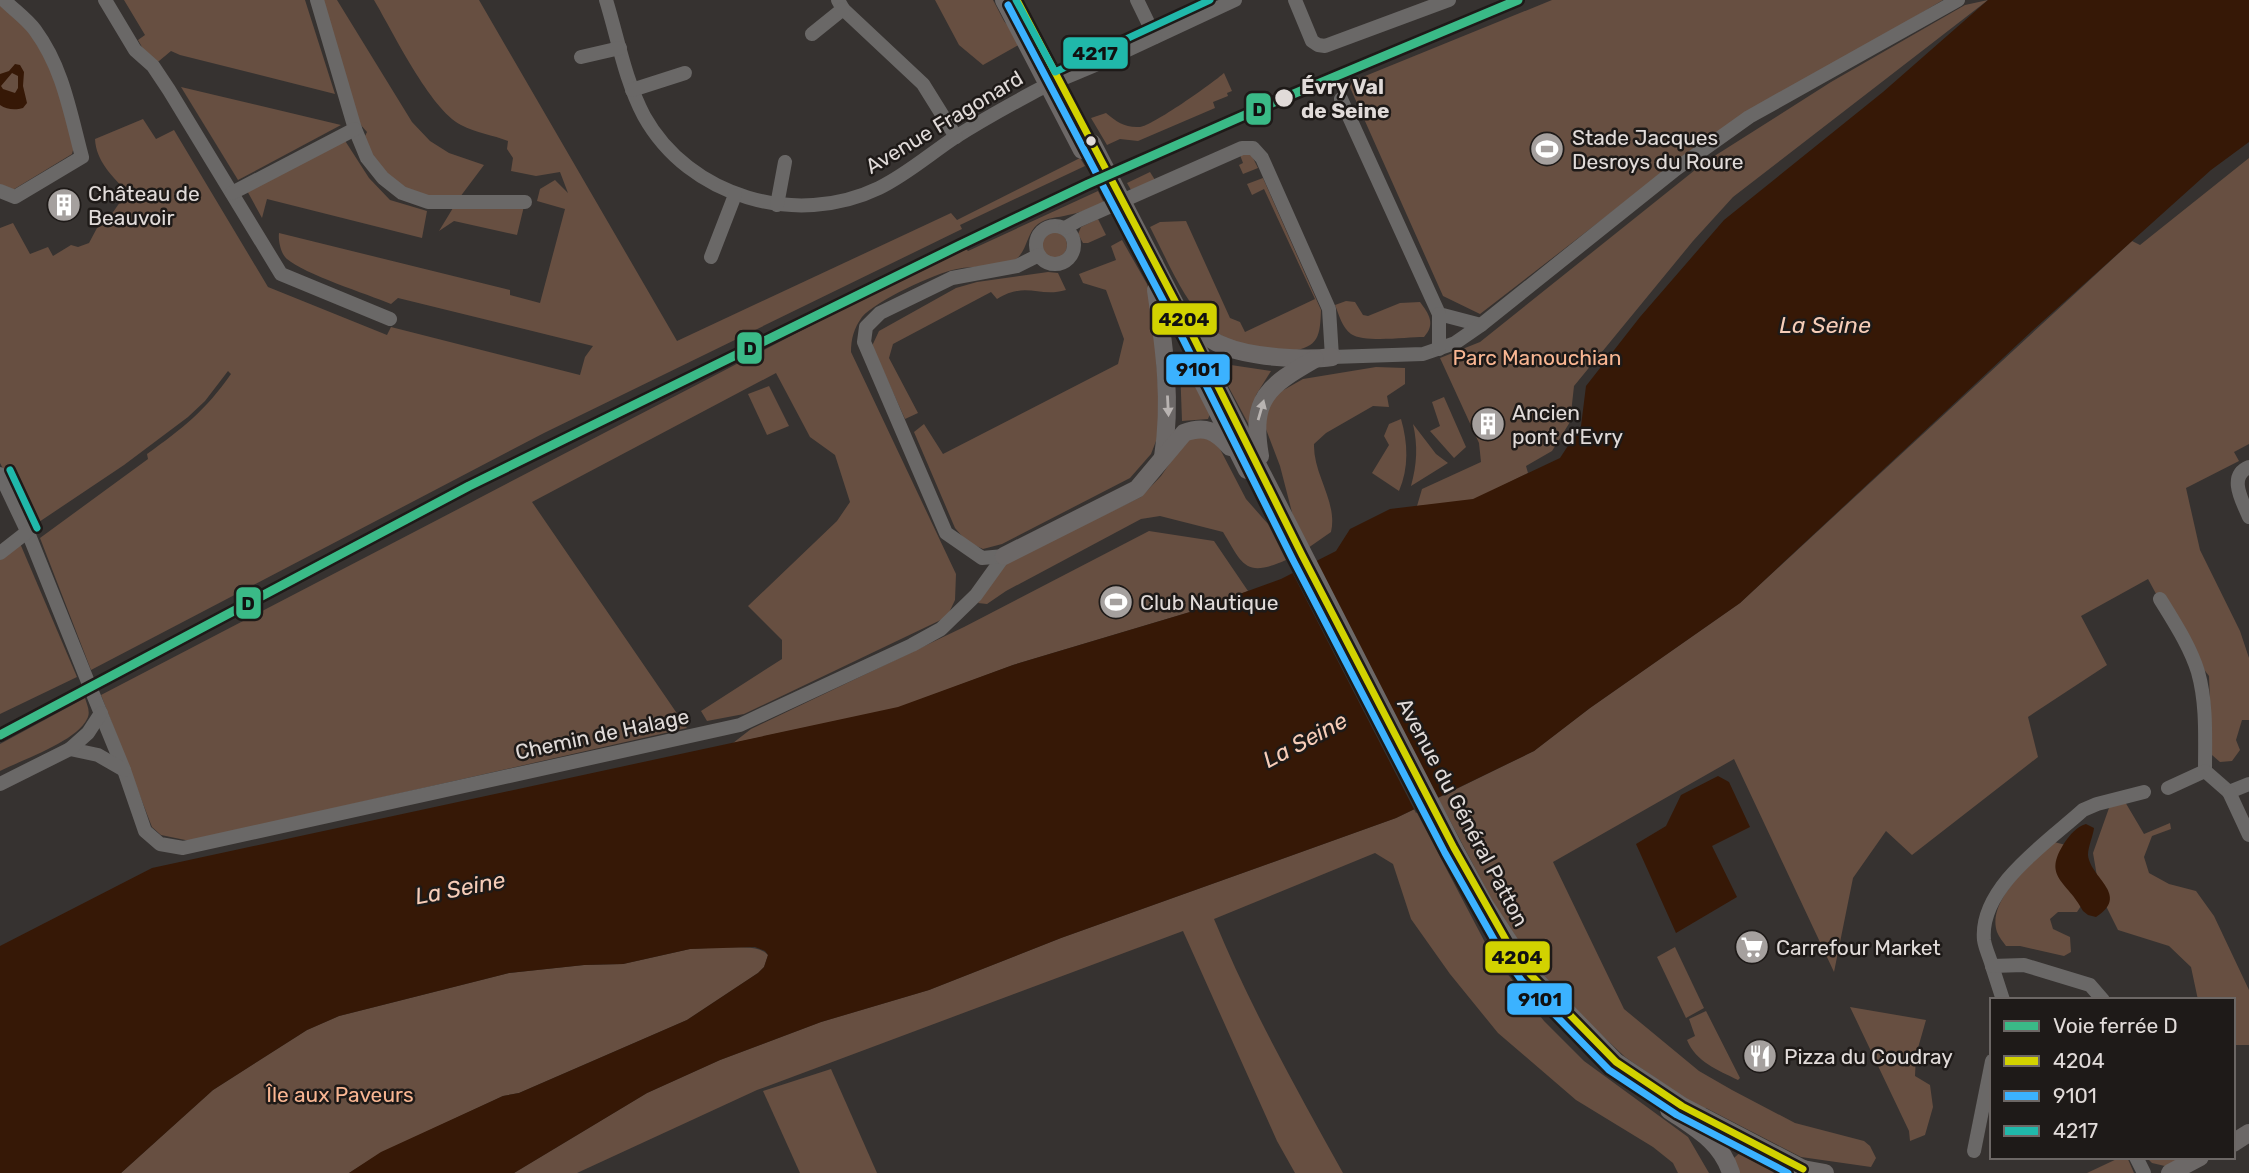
<svg xmlns="http://www.w3.org/2000/svg" width="2249" height="1173" viewBox="0 0 2249 1173" font-family="Rubik,sans-serif">
<style>
.green{fill:#674f41}
.water{fill:#361806;fill-rule:evenodd}
.pier{fill:#363230}
.lines{fill:none;stroke-linecap:round;stroke-linejoin:round}
.minor{stroke:#6a6867;stroke-width:14}
.major{stroke:#6c6867;stroke-width:18}
.major-bridge{stroke:#6c6867;stroke-width:18}
.bus-1-casing{stroke:#1e1a18;stroke-width:12}
.bus-2-casing{stroke:#1e1a18;stroke-width:12}
.bus-3-casing{stroke:#1e1a18;stroke-width:12}
.bus-1{stroke:#d2d200;stroke-width:7}
.bus-2{stroke:#3bb2ff;stroke-width:7}
.bus-3{stroke:#20b8aa;stroke-width:7}
.rail-1-casing{stroke:#1e1a18;stroke-width:14}
.rail-1{stroke:#3aba87;stroke-width:9}
.oneway{fill:#b8b3b1}
.stop-dot{fill:#e1dbd9;stroke:#1e1a18;stroke-width:2.5}
.labels{text-anchor:middle;dominant-baseline:central;stroke-width:5;stroke-linejoin:round;paint-order:stroke}
.stop-label{font-size:21px;font-weight:bold;fill:#e1dbd9;stroke:#1e1a18;text-anchor:start}
.street-label{font-size:21px;fill:#e1dbd9;stroke:#1e1a18}
.poi-label{font-size:21px;fill:#e1dbd9;stroke:#1e1a18;text-anchor:start}
.park-label{font-size:21px;fill:#f9b692;stroke:#1e1a18}
.water-label{font-size:23px;font-style:italic;fill:#f7cdb8;stroke:#1e1a18}
.line-badge{stroke:#1e1a18;stroke-width:2.5}
.pale-badge-label{font-size:19px;text-anchor:middle;font-weight:bold;fill:#111}
</style>
<rect width="100%" height="100%" fill="#363230"/>
<g class="green">
<path d="M 0,0 L 35,30 L 77,135 L 72,154 L 11,191 L 0,188 Z"/>
<path d="M 124,0 L 305,0 L 335,94 L 180,55 L 171,51 L 153,66 L 138,40 L 145,35 Z"/>
<path d="M 322,0 L 337,0 L 412,122 L 430,141 L 449,153 L 484,165 L 457,201 L 525,202 L 517,235 L 454,221 L 439,231 L 456,203 L 402,193 L 361,144 L 367,132 L 359,123 Z"/>
<path d="M 374,0 L 479,0 L 677,341 L 951,213 L 957,220 L 1080,158 L 1085,166 L 960,225 L 962,229 L 544,433 L 91,670 L 40,538 L 148,459 L 147,454 C 182,429 206,410 231,374 L 228,371 L 205,401 L 188,417 L 124,465 L 33,526 L 0,463 L 0,228 L 13,223 L 30,254 L 48,247 L 53,256 L 71,245 L 78,247 L 89,243 L 97,228 L 109,222 L 109,218 L 127,192 C 112,176 96,161 95,139 L 143,119 L 156,139 L 174,130 L 268,287 L 387,335 L 391,327 L 580,375 L 585,357 L 593,346 L 398,298 L 391,304 C 367,294 304,274 287,259 C 281,254 278,241 279,233 L 510,290 L 510,295 L 540,303 L 565,209 L 537,201 L 540,189 L 555,180 L 568,193 L 560,172 L 536,176 L 511,171 L 513,158 L 507,149 L 508,141 C 493,135 476,133 461,125 C 430,109 393,32 374,0 Z"/>
<path d="M 935,0 L 993,0 L 1004,21 L 1022,43 L 983,65 L 959,45 Z"/>
<path d="M 1552,0 L 1943,0 L 1692,150 L 1480,314 L 1443,296 L 1348,83 Z"/>
<path d="M 1988,0 L 1733,197 L 1693,241 L 1574,386 L 1570,422 L 1552,451 L 1526,466 L 1528,473 L 1472,501 L 1417,506 L 1422,489 L 1481,462 L 1479,443 L 1440,358 L 1480,342 L 1705,162 L 1831,82 L 1965,5 Z"/>
<path d="M 1224,73 L 1232,91 L 1227,93 L 1228,96 L 1213,102 L 1215,108 L 1138,141 L 1120,139 L 1107,145 L 1091,118 L 1106,113 C 1117,122 1125,128 1140,127 C 1152,126 1213,83 1224,73 Z"/>
<path d="M 181,87 L 341,125 L 238,180 Z"/>
<path d="M 342,136 L 369,178 L 390,200 L 427,211 L 422,238 L 267,199 L 262,218 L 245,187 Z"/>
<path d="M 1249,154 L 1252,156 L 1258,168 L 1243,174 L 1239,165 L 1243,163 L 1240,155 Z"/>
<path d="M 2249,158 L 2249,444 L 2234,452 L 2239,461 L 2186,488 L 2200,550 L 2240,631 L 2249,658 L 2249,720 L 2242,720 L 2236,740 L 2240,750 L 2232,761 L 2220,762 L 2212,755 L 2209,676 L 2180,638 L 2148,579 L 2081,616 L 2107,665 L 2028,717 L 2038,757 L 1912,855 L 1886,831 L 1853,878 L 1834,972 L 1734,759 L 1553,862 L 1624,1009 L 1699,1071 L 1732,1090 L 1795,1123 L 1864,1141 L 1870,1146 L 1876,1158 L 1871,1167 L 1801,1157 L 1706,1108 L 1702,1110 L 1625,1057 L 1552,988 L 1534,967 L 1501,917 L 1438,798 L 1534,751 L 1590,708 L 1740,603 L 2132,241 L 2140,245 Z"/>
<path d="M 1150,172 L 1155,180 L 1131,190 L 1127,183 Z"/>
<path d="M 1263,178 L 1321,310 C 1320,336 1319,347 1291,351 C 1206,361 1182,289 1150,227 L 1160,222 L 1186,221 L 1230,318 L 1240,322 L 1245,332 L 1315,299 L 1264,189 L 1252,195 L 1247,184 Z"/>
<path d="M 1098,191 L 1104,203 C 1092,207 1081,213 1068,215 C 1057,218 1048,217 1038,224 C 1025,234 1028,255 1011,262 C 994,269 975,265 957,269 C 935,273 876,301 862,317 C 854,328 851,339 851,352 L 956,574 L 955,600 L 947,617 L 744,714 L 707,721 L 701,711 L 782,659 L 782,640 L 748,606 L 837,521 L 850,502 L 835,455 L 810,437 L 776,373 L 532,502 L 687,728 L 190,841 L 161,835 L 152,827 L 101,695 L 829,316 L 966,249 L 968,251 Z"/>
<path d="M 1098,219 L 1106,235 L 1088,243 L 1083,243 L 1078,234 L 1081,227 Z"/>
<circle cx="1054" cy="245" r="13"/>
<path d="M 1122,240 L 1147,284 L 1152,298 L 1161,428 L 1151,454 L 1130,478 L 1002,544 L 983,549 L 967,542 L 955,528 L 914,432 L 924,424 L 943,454 L 1118,364 L 1124,339 L 1106,290 L 1083,283 L 1079,274 L 1116,260 L 1111,246 Z"/>
<path d="M 1048,272 L 1058,273 L 1066,290 C 1039,298 1026,281 997,299 L 991,292 L 893,344 L 889,358 L 918,413 L 905,419 L 872,346 L 879,331 L 956,288 L 977,282 Z"/>
<path d="M 1346,301 L 1355,302 L 1363,315 L 1368,316 L 1400,303 L 1420,302 C 1429,314 1436,324 1424,337 C 1407,337 1364,343 1351,334 C 1342,327 1339,315 1335,305 Z"/>
<path d="M 1212,356 L 1231,365 L 1271,371 L 1256,395 L 1249,425 Z"/>
<path d="M 1186,364 L 1210,414 L 1208,419 L 1182,421 L 1180,366 Z"/>
<path d="M 1376,367 L 1405,368 L 1405,384 L 1387,396 L 1389,407 L 1373,406 L 1326,433 L 1314,444 C 1313,475 1338,502 1331,532 L 1308,548 L 1294,520 L 1280,466 L 1264,424 L 1273,396 L 1303,379 Z"/>
<path d="M 769,386 L 789,426 L 767,435 L 748,394 Z"/>
<path d="M 1444,397 L 1466,447 L 1454,458 L 1430,431 L 1440,426 L 1432,402 Z"/>
<path d="M 1401,419 C 1408,443 1409,468 1399,491 L 1372,473 L 1389,445 L 1384,436 L 1389,424 Z"/>
<path d="M 1413,424 L 1436,454 L 1448,463 L 1411,486 C 1417,464 1418,446 1413,424 Z"/>
<path d="M 1196,436 L 1212,440 L 1220,449 L 1246,499 L 1268,524 L 1286,560 C 1245,578 1243,565 1223,532 L 1160,516 L 1141,519 L 1006,591 L 987,604 L 978,603 L 1004,563 L 1141,497 L 1161,476 L 1184,443 Z"/>
<path d="M 1149,531 L 1214,541 L 1248,591 L 1190,612 L 1013,665 L 898,708 L 733,743 L 751,729 L 964,627 Z"/>
<path d="M 19,541 L 77,677 L 0,714 L 0,557 Z"/>
<path d="M 85,698 C 87,705 91,712 87,719 C 77,741 22,760 0,771 L 0,744 Z"/>
<path d="M 2121,795 L 2144,834 L 2170,823 L 2171,829 L 2152,836 L 2144,857 L 2149,873 L 2169,884 L 2196,891 L 2214,916 L 2249,990 L 2249,1045 L 2233,1045 L 2233,1000 L 2198,1000 L 2191,967 L 2169,946 L 2118,930 L 2100,894 L 2093,853 L 2109,808 Z"/>
<path d="M 1415,809 L 1489,950 L 1544,1021 L 1584,1061 L 1688,1137 L 1709,1173 L 1678,1173 L 1673,1163 L 1653,1147 L 1576,1100 L 1498,1033 L 1450,974 L 1411,919 L 1393,864 L 1375,853 L 1214,919 C 1250,1007 1297,1090 1343,1173 L 1295,1173 L 1277,1141 L 1183,931 L 757,1090 L 577,1173 L 514,1173 L 647,1093 L 720,1060 L 821,1022 L 929,990 L 1061,938 L 1396,818 Z"/>
<path d="M 2054,842 L 2066,845 L 2087,897 L 2077,912 L 2058,912 L 2050,919 L 2053,929 L 2070,937 L 2071,952 L 2064,956 L 2020,946 L 2006,946 C 2003,942 1999,937 1997,932 C 1986,899 2034,862 2054,842 Z"/>
<path d="M 725,947 C 739,948 759,945 768,955 L 764,967 L 758,973 L 687,1020 L 519,1093 L 503,1096 L 381,1153 L 349,1173 L 121,1173 L 213,1090 L 307,1030 L 339,1016 L 509,973 L 584,965 L 623,964 L 690,949 Z"/>
<path d="M 1675,947 L 1704,1008 L 1686,1018 L 1657,957 Z"/>
<path d="M 1850,1007 L 1926,1020 L 1916,1055 L 1915,1076 L 1930,1085 L 1933,1107 L 1925,1135 L 1910,1141 L 1909,1131 Z"/>
<path d="M 1706,1011 L 1740,1078 L 1738,1080 C 1718,1070 1696,1062 1687,1040 L 1695,1036 L 1689,1019 Z"/>
<path d="M 831,1069 L 877,1173 L 800,1173 L 763,1091 Z"/>
<path d="M 1747,1146 L 1779,1164 L 1779,1169 L 1773,1173 L 1736,1173 L 1734,1158 Z"/>
<path d="M 2121,1157 L 2127,1157 L 2134,1173 L 2087,1173 Z"/>
<path d="M 2146,1157 L 2190,1157 L 2169,1167 L 2152,1163 Z"/>
</g>
<g class="water">
<path d="M 1988,0 L 2249,0 L 2249,142 L 2211,170 L 2033,330 L 1740,603 L 1590,708 L 1534,751 L 1396,818 L 1061,938 L 929,990 L 821,1022 L 720,1060 L 647,1093 L 514,1173 L 349,1173 L 381,1152 L 503,1096 L 519,1093 L 687,1020 L 758,973 L 764,967 L 768,955 L 765,951 L 755,947 L 690,949 L 623,964 L 584,965 L 509,973 L 339,1016 L 307,1030 L 213,1090 L 121,1173 L 0,1173 L 0,946 L 152,868 L 898,707 L 1013,665 L 1190,612 L 1281,579 L 1336,551 L 1350,529 L 1390,509 L 1473,499 L 1560,458 L 1581,426 L 1586,386 L 1640,317 L 1724,220 L 1883,92 Z"/>
<path d="M 15,64 L 20,65 L 24,72 L 23,86 L 27,103 L 23,108 C 16,110 7,110 0,105 L 0,74 L 9,71 ZM 12,73 L 18,76 L 18,88 L 15,93 L 3,89 L 1,86 Z"/>
<path d="M 1718,776 L 1729,782 L 1750,827 L 1712,846 L 1737,897 L 1676,933 L 1636,844 L 1666,826 L 1681,795 Z"/>
<path d="M 2086,824 L 2094,828 C 2093,836 2088,847 2088,855 C 2090,878 2131,895 2096,917 L 2088,915 L 2083,911 C 2068,881 2041,878 2065,842 C 2071,834 2076,827 2086,824 Z"/>
</g>
<path class="pier" d="M 1314,558 L 1439,801 L 1416,813 L 1291,570 Z"/>
<g class="lines">
<g class="minor">
<path d="M 105,0 L 135,50 L 153,66 L 169,90 L 281,274 L 390,319"/>
<path d="M 317,0 L 355,129 L 367,158 L 383,178 L 402,193 L 428,202 L 525,202"/>
<path d="M 606,0 C 618,39 625,80 644,116 C 689,197 796,228 879,188 C 906,175 930,154 954,138 C 979,122 1006,107 1032,93 C 1054,81 1078,73 1100,63 C 1145,42 1190,21 1235,0"/>
<path d="M 838,0 L 843,9 L 923,84 L 956,137"/>
<path d="M 1137,0 L 1155,37"/>
<path d="M 1295,0 L 1312,41 L 1318,45 L 1325,46 L 1449,0"/>
<path d="M 812,34 L 843,9"/>
<path d="M 581,57 L 620,48"/>
<path d="M 632,90 L 685,73"/>
<path d="M 1341,99 L 1439,314 L 1481,325"/>
<path d="M 0,191 L 15,197 L 82,157 C 70,112 63,68 35,30 C 27,19 14,10 4,0"/>
<path d="M 232,193 L 355,129"/>
<path d="M 777,205 L 785,162"/>
<circle cx="1055" cy="245" r="19"/>
<path d="M 1065,228 L 1079,220 L 1242,148 L 1253,148 L 1262,158 L 1329,309 L 1332,357 L 1423,354 L 1455,343 L 1481,325 L 1676,169 L 1749,117 L 1958,0"/>
<path d="M 711,257 L 735,195"/>
<path d="M 1439,314 L 1439,349"/>
<path d="M 2249,467 C 2227,476 2243,502 2249,517"/>
<path d="M 0,474 L 29,535 L 88,682 L 124,770 L 145,831 L 160,844 L 183,848 L 740,725 L 912,645 L 941,629 L 976,595 L 1004,556"/>
<path d="M 0,553 L 27,532"/>
<path d="M 1004,556 L 982,558 L 946,533 L 864,342 L 866,327 L 880,313 L 952,278 L 1017,266 L 1039,255"/>
<path d="M 2160,599 C 2174,622 2190,646 2198,672 C 2207,704 2205,738 2205,771"/>
<path d="M 70,749 L 98,755 L 124,770"/>
<path d="M 0,784 L 70,749 L 88,733 L 101,713"/>
<path d="M 2168,788 L 2205,771 L 2229,792 L 2249,784"/>
<path d="M 2229,792 L 2249,835"/>
<path d="M 1992,966 L 2003,1000"/>
<path d="M 2103,1000 L 2090,985 L 2024,965 L 1992,966 C 1990,958 1985,948 1984,940 C 1979,887 2048,842 2083,810 L 2097,804 L 2144,792"/>
<path d="M 1974,1151 L 1992,1061"/>
<path d="M 2136,1157 L 2144,1173"/>
</g>
<g class="major">
<path d="M 1004,0 L 1082,150"/>
<path d="M 1154,263 L 1454,848 L 1486,907 L 1530,974 L 1616,1062 L 1682,1106 L 1803,1169"/>
<path d="M 1156,290 C 1164,346 1172,400 1163,457"/>
<path d="M 1187,322 C 1199,331 1211,341 1224,346 C 1250,357 1305,361 1332,357"/>
<path d="M 1195,367 L 1247,470"/>
<path d="M 1260,456 C 1250,398 1268,386 1315,359"/>
<path d="M 1004,556 L 1137,489 L 1184,433 C 1205,425 1216,431 1230,447"/>
<path d="M 1669,1110 C 1695,1128 1721,1141 1731,1173"/>
<path d="M 2233,1143 L 2249,1133"/>
<path d="M 1794,1173 L 1803,1169 L 1825,1173"/>
<path d="M 2170,1173 L 2200,1157"/>
</g>
<path class="major-bridge" d="M 1092,143 L 1154,263"/>
<g class="bus-1-casing">
<path id="bus-1" d="M 1017,0 L 1185,320 L 1302,555 L 1454,848 L 1510,947 L 1530,974 L 1616,1062 L 1682,1106 L 1803,1169"/>
</g>
<g class="bus-2-casing">
<path id="bus-2" d="M 1008,5 L 1176,325 L 1293,560 L 1445,853 L 1501,952 L 1522,981 L 1609,1070 L 1677,1115 L 1788,1173"/>
</g>
<g class="bus-3-casing">
<g id="bus-3">
<path d="M 1016,0 L 1055,72 L 1210,0"/>
<path d="M 10,470 L 37,528"/>
</g>
</g>
<use href="#bus-1" class="bus-1"/>
<use href="#bus-2" class="bus-2"/>
<use href="#bus-3" class="bus-3"/>
<g class="rail-1-casing">
<path id="rail-1" d="M 0,735 L 469,486 L 960,245 L 1088,184 L 1279,100 L 1518,0"/>
</g>
<use href="#rail-1" class="rail-1"/>
</g>
<defs><path id="oneway-solid" d="M-6-.8H1V-3.2L6.5 0L1 3.2V.8H-6Z" transform="scale(1.75)"/></defs>
<g class="oneway">
<use href="#oneway-solid" transform="translate(1168 406) rotate(87)"/>
<use href="#oneway-solid" transform="translate(1261 410) rotate(-74)"/>
</g>
<defs>
<g id="stadium-disc" transform="scale(1.75)"><circle r="9.5" fill="#a5a09e" stroke="#1e1a18"/><path d="M0-5a6.5 5 0 1 0 0 10a6.5 5 0 1 0 0-10ZM-3.5-1.8h7v3.6h-7Z" fill="#fff"/></g>
<g id="building-disc" transform="scale(1.75)"><circle r="9.5" fill="#a5a09e" stroke="#1e1a18"/><path d="M-4-6H4V6H1V3H-1V6H-4ZM-2.5-4.3h1.7v1.8h-1.7ZM.8-4.3h1.7v1.8H.8ZM-2.5-1h1.7V.8h-1.7ZM.8-1h1.7V.8H.8Z" fill="#fff"/></g>
<g id="supermarket-disc" transform="scale(1.75)"><circle r="9.5" fill="#a5a09e" stroke="#1e1a18"/><path d="M-6-5.5h2.5l.6 2H6L4.5 2H-2.5L-4.4-4H-6ZM-1.5 3.2a1.3 1.3 0 1 0 .1 0ZM3 3.2a1.3 1.3 0 1 0 .1 0Z" fill="#fff"/></g>
<g id="restaurant-disc" transform="scale(1.75)"><circle r="9.5" fill="#a5a09e" stroke="#1e1a18"/><path d="M-5-6h1v4h1v-4h1v4h1v-4h1v5L-1.5 .5V6h-2V.5L-5-1ZM5-6V6H3V1.5H1.5Q1.5-4 5-6Z" fill="#fff"/></g>
</defs>
<g fill-rule="evenodd">
<use href="#stadium-disc" x="1547" y="149"/>
<use href="#building-disc" x="64" y="205"/>
<use href="#building-disc" x="1488" y="424"/>
<use href="#stadium-disc" x="1116" y="602"/>
<use href="#supermarket-disc" x="1752" y="947"/>
<use href="#restaurant-disc" x="1760" y="1056"/>
</g>
<g class="stop-dot">
<circle cx="1284" cy="98" r="10"/>
<circle cx="1091" cy="141" r="6"/>
</g>
<g class="labels">
<g class="stop-label">
<text x="1301" y="86">Évry Val<tspan x="1301" dy="24">de Seine</tspan></text>
</g>
<g class="street-label">
<text transform="translate(944 122) rotate(-31)">Avenue Fragonard</text>
<text transform="translate(602 734) rotate(-12)">Chemin de Halage</text>
<text transform="translate(1463 812) rotate(62)">Avenue du Général Patton</text>
</g>
<g class="poi-label">
<text x="1572" y="137">Stade Jacques<tspan x="1572" dy="24">Desroys du Roure</tspan></text>
<text x="88" y="193">Château de<tspan x="88" dy="24">Beauvoir</tspan></text>
<text x="1512" y="412">Ancien<tspan x="1512" dy="24">pont d'Evry</tspan></text>
<text x="1140" y="602">Club Nautique</text>
<text x="1776" y="947">Carrefour Market</text>
<text x="1784" y="1056">Pizza du Coudray</text>
</g>
<g class="park-label">
<text x="1537" y="357">Parc Manouchian</text>
<text x="340" y="1094">Île aux Paveurs</text>
</g>
<g class="water-label">
<text x="1825" y="325">La Seine</text>
<text transform="translate(1305 740) rotate(-28)">La Seine</text>
<text transform="translate(460 888) rotate(-11)">La Seine</text>
</g>
</g>
<g class="line-badge">
<rect x="1062" y="36" width="67" height="34" rx="7" fill="#20b8aa"/>
<rect x="1245" y="92" width="27" height="34" rx="7" fill="#3aba87"/>
<rect x="1151" y="302" width="67" height="34" rx="7" fill="#d2d200"/>
<rect x="736" y="331" width="27" height="34" rx="7" fill="#3aba87"/>
<rect x="1165" y="353" width="66" height="33" rx="7" fill="#3bb2ff"/>
<rect x="235" y="586" width="27" height="34" rx="7" fill="#3aba87"/>
<rect x="1484" y="940" width="67" height="34" rx="7" fill="#d2d200"/>
<rect x="1506" y="982" width="67" height="34" rx="7" fill="#3bb2ff"/>
</g>
<g class="pale-badge-label">
<text x="1095" y="60">4217</text>
<text x="1259" y="116">D</text>
<text x="1184" y="326">4204</text>
<text x="750" y="355">D</text>
<text x="1198" y="376">9101</text>
<text x="248" y="610">D</text>
<text x="1517" y="964">4204</text>
<text x="1540" y="1006">9101</text>
</g>
<rect x="1990" y="998" width="245" height="161" fill="#1e1a18" stroke="#6c6765" stroke-width="2"/>
<rect x="2004" y="1021" width="35" height="10" fill="#3aba87" stroke="#6c6765" stroke-width="2"/>
<text x="2053" y="1033" font-size="21" fill="#e1dbd9">Voie ferrée D</text>
<rect x="2004" y="1056" width="35" height="10" fill="#d2d200" stroke="#6c6765" stroke-width="2"/>
<text x="2053" y="1068" font-size="21" fill="#e1dbd9">4204</text>
<rect x="2004" y="1091" width="35" height="10" fill="#3bb2ff" stroke="#6c6765" stroke-width="2"/>
<text x="2053" y="1103" font-size="21" fill="#e1dbd9">9101</text>
<rect x="2004" y="1126" width="35" height="10" fill="#20b8aa" stroke="#6c6765" stroke-width="2"/>
<text x="2053" y="1138" font-size="21" fill="#e1dbd9">4217</text>
</svg>
